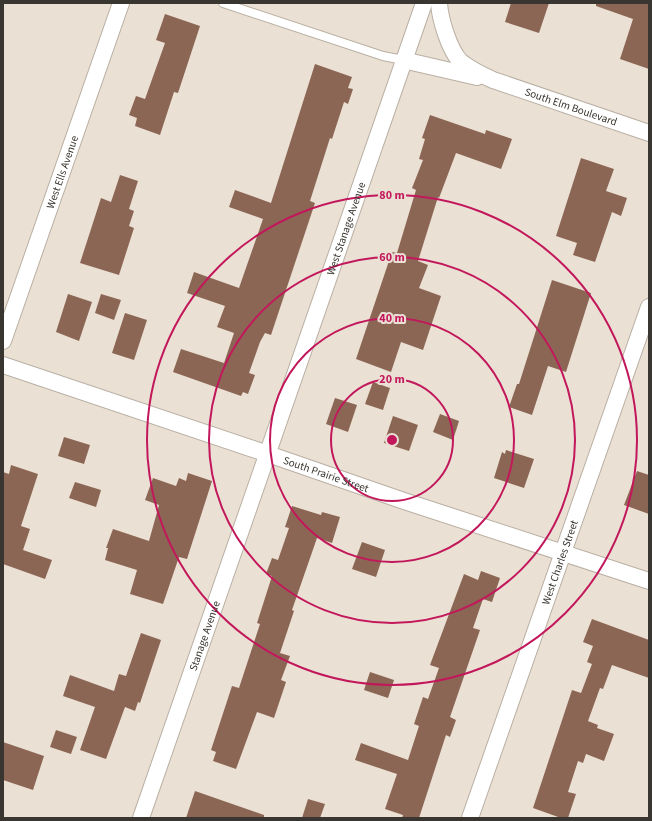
<svg xmlns="http://www.w3.org/2000/svg" width="652" height="821" viewBox="0 0 652 821" font-family="'Source Sans 3',sans-serif">
<style>
.building{fill:#8c6655}
.lines{fill:none;stroke-linecap:round;stroke-linejoin:round}
.service-casing{stroke:#b9afa3;stroke-width:10}
.minor-casing{stroke:#b9afa3;stroke-width:18}
.service{stroke:#fff;stroke-width:8}
.minor{stroke:#fff;stroke-width:16}
.ring{fill:none;stroke:#c2185b;stroke-width:2}
.labels{text-anchor:middle;dominant-baseline:central;stroke-width:4;stroke-linejoin:round;paint-order:stroke}
.street-label{font-size:11px;fill:#393530;stroke:#ebe0d4}
.centre{fill:#c2185b;stroke:#ebe0d4;stroke-width:2}
.ring-label{font-size:12px;text-anchor:middle;font-weight:bold;fill:#c2185b;stroke:#ebe0d4;stroke-width:4;stroke-linejoin:round;paint-order:stroke}
</style>
<rect width="100%" height="100%" fill="#ebe0d4"/>
<g class="building">
<path d="M 511,3 L 549,3 L 539,33 L 505,22 Z"/>
<path d="M 596,3 L 649,3 L 649,69 L 620,59 L 633,19 L 596,6 Z"/>
<path d="M 165,14 L 200,26 L 178,93 L 174,92 L 160,135 L 135,126 L 137,118 L 129,115 L 136,96 L 145,99 L 165,43 L 156,40 Z"/>
<path d="M 315,64 L 352,77 L 348,88 L 353,89 L 348,104 L 344,102 L 332,139 L 330,138 L 310,201 L 315,203 L 271,335 L 265,333 L 260,342 L 249,373 L 255,375 L 248,394 L 243,392 L 241,396 L 173,372 L 181,349 L 224,363 L 234,333 L 217,327 L 225,306 L 187,293 L 194,272 L 239,288 L 263,219 L 229,207 L 235,190 L 271,203 Z"/>
<path d="M 430,115 L 485,134 L 486,130 L 512,139 L 501,169 L 456,153 L 439,198 L 438,197 L 418,261 L 428,265 L 419,288 L 441,296 L 423,350 L 401,342 L 391,372 L 356,359 L 392,252 L 397,253 L 416,190 L 412,188 L 423,160 L 419,159 L 425,139 L 422,138 Z"/>
<path d="M 581,158 L 614,169 L 606,191 L 627,198 L 621,216 L 612,212 L 595,262 L 573,255 L 577,243 L 556,236 Z"/>
<path d="M 120,175 L 138,181 L 129,209 L 134,211 L 129,226 L 134,228 L 119,275 L 80,263 L 101,198 L 111,202 Z"/>
<path d="M 552,280 L 591,293 L 566,372 L 548,366 L 532,415 L 509,407 L 517,384 L 519,384 Z"/>
<path d="M 68,294 L 92,302 L 79,341 L 56,332 Z"/>
<path d="M 101,294 L 121,300 L 114,320 L 95,313 Z"/>
<path d="M 125,313 L 147,320 L 134,360 L 112,353 Z"/>
<path d="M 373,382 L 390,388 L 383,410 L 365,404 Z"/>
<path d="M 335,398 L 357,405 L 348,432 L 326,424 Z"/>
<path d="M 440,414 L 459,421 L 453,440 L 433,432 Z"/>
<path d="M 393,416 L 418,425 L 409,451 L 384,443 Z"/>
<path d="M 64,437 L 90,445 L 84,464 L 58,456 Z"/>
<path d="M 506,450 L 534,459 L 524,488 L 494,478 L 502,452 L 505,454 Z"/>
<path d="M 11,465 L 38,474 L 21,526 L 30,529 L 23,550 L 52,560 L 45,579 L 3,564 L 3,472 L 9,474 Z"/>
<path d="M 637,471 L 649,475 L 649,514 L 624,505 Z"/>
<path d="M 188,473 L 212,481 L 187,559 L 179,557 L 163,604 L 130,594 L 137,570 L 105,560 L 108,548 L 106,548 L 113,529 L 149,541 L 159,505 L 145,500 L 153,478 L 176,486 L 179,478 L 186,481 Z"/>
<path d="M 75,482 L 101,490 L 96,507 L 69,498 Z"/>
<path d="M 292,506 L 321,515 L 322,512 L 340,517 L 332,543 L 317,538 L 292,610 L 294,611 L 280,653 L 290,656 L 281,680 L 286,682 L 274,718 L 257,712 L 236,769 L 213,761 L 216,752 L 211,750 L 232,686 L 239,688 L 260,624 L 257,623 L 272,576 L 266,574 L 272,558 L 278,560 L 289,528 L 285,527 Z"/>
<path d="M 362,542 L 385,550 L 376,577 L 352,569 Z"/>
<path d="M 481,571 L 500,578 L 492,602 L 483,599 L 473,628 L 480,630 L 450,717 L 456,720 L 450,737 L 446,735 L 419,818 L 402,818 L 403,815 L 385,809 L 397,774 L 355,760 L 361,743 L 408,760 L 419,726 L 414,724 L 423,697 L 428,699 L 439,668 L 430,665 L 464,574 L 478,580 Z"/>
<path d="M 592,619 L 649,640 L 649,678 L 612,665 L 603,689 L 600,688 L 588,721 L 598,725 L 597,728 L 614,734 L 604,761 L 586,754 L 583,763 L 578,761 L 568,792 L 576,794 L 568,818 L 561,818 L 533,808 L 572,690 L 581,693 L 592,664 L 587,662 L 593,646 L 583,642 Z"/>
<path d="M 141,633 L 161,640 L 140,703 L 138,702 L 135,711 L 125,707 L 106,759 L 80,750 L 95,707 L 63,696 L 70,675 L 114,691 L 119,674 L 126,676 Z"/>
<path d="M 370,672 L 394,680 L 388,698 L 364,690 Z"/>
<path d="M 56,730 L 77,737 L 71,754 L 50,747 Z"/>
<path d="M 3,742 L 44,756 L 33,790 L 3,780 Z"/>
<path d="M 195,791 L 264,815 L 264,818 L 186,818 Z"/>
<path d="M 308,799 L 325,804 L 320,818 L 302,818 Z"/>
</g>
<g class="lines">
<g class="service-casing">
<path id="service" d="M 223,3 L 383,56 L 403,60"/>
</g>
<g class="minor-casing">
<g id="minor">
<path id="s1" d="M 439,3 C 440,19 449,49 460,61 C 469,69 482,75 493,80 L 649,133"/>
<path d="M 403,60 L 477,77"/>
<path id="s2" d="M 3,341 L 121,3"/>
<path id="s3" d="M 3,365 L 268,454 L 404,501 L 649,581"/>
<path id="s4" d="M 141,818 L 424,3"/>
<path id="s5" d="M 470,818 L 649,307"/>
</g>
</g>
<use href="#service" class="service"/>
<use href="#minor" class="minor"/>
</g>
<g class="ring">
<circle cx="392" cy="440" r="61"/>
<circle cx="392" cy="440" r="122"/>
<circle cx="392" cy="440" r="183"/>
<circle cx="392" cy="440" r="245"/>
</g>
<g class="labels">
<g class="street-label">
<text stroke="none"><textPath href="#s1" startOffset="183">South Elm Boulevard</textPath></text>
<text stroke="none"><textPath href="#s2" startOffset="179">West Ells Avenue</textPath></text>
<text stroke="none"><textPath href="#s4" startOffset="624">West Stanage Avenue</textPath></text>
<text stroke="none"><textPath href="#s3" startOffset="341">South Prairie Street</textPath></text>
<text stroke="none"><textPath href="#s5" startOffset="271">West Charles Street</textPath></text>
<text stroke="none"><textPath href="#s4" startOffset="193">Stanage Avenue</textPath></text>
</g>
</g>
<circle cx="392" cy="440" r="6" class="centre"/>
<g class="ring-label">
<text x="392" y="199">80 m</text>
<text x="392" y="261">60 m</text>
<text x="392" y="322">40 m</text>
<text x="392" y="383">20 m</text>
</g>
<rect width="652" height="821" fill="none" stroke="#393530" stroke-width="8"/>
</svg>
